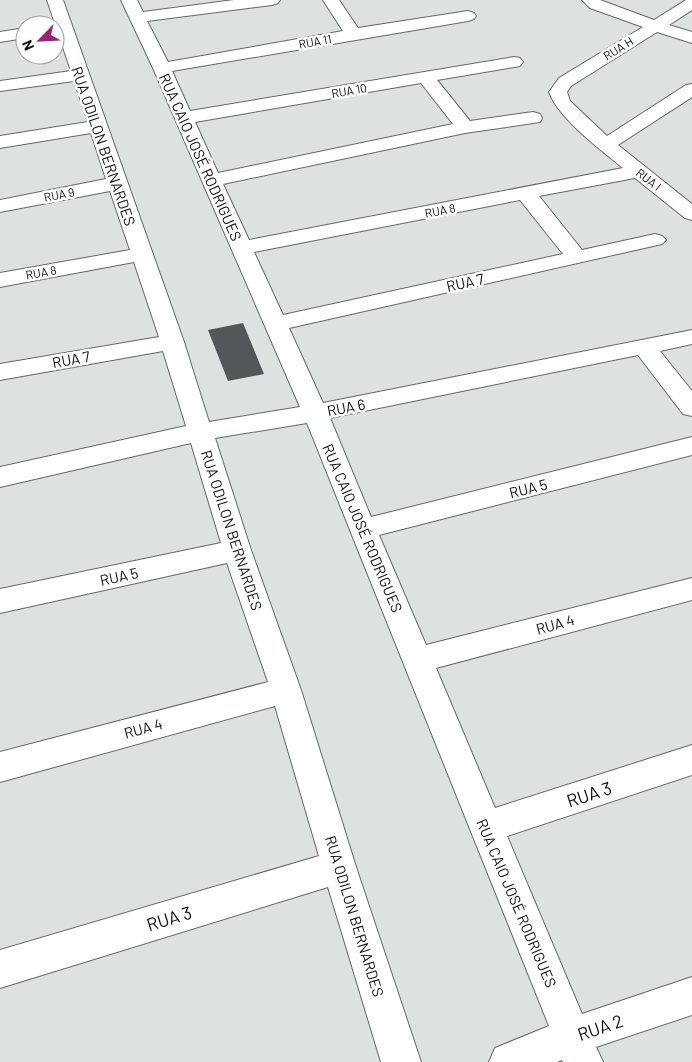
<svg xmlns="http://www.w3.org/2000/svg" width="692" height="1062" viewBox="0 0 692 1062" font-family="Barlow,sans-serif">
<style>
.building{fill:#535759}
.lines{fill:none;stroke-linecap:round;stroke-linejoin:round}
.minor-casing{stroke:#636867;stroke-width:2}
.minor{fill:#fff;fill-rule:evenodd}
.labels{text-anchor:middle;dominant-baseline:central;stroke-width:5;stroke-linejoin:round;paint-order:stroke}
.far-street-label{font-size:12px;fill:#0a0c0c;stroke:#fff}
.street-label{font-size:15px;fill:#0a0c0c;stroke:#fff}
.near-street-label{font-size:18px;fill:#0a0c0c;stroke:#fff}
</style>
<rect width="100%" height="100%" fill="#dde2e1"/>
<path class="building" d="M 243,323 L 264,374 L 228,381 L 208,330 Z"/>
<g class="lines">
<g class="minor-casing">
<g id="minor">
<path d="M 47,0 L 63,0 L 184,342 L 209,422 L 300,407 L 153,68 L 121,0 L 137,0 L 143,12 L 234,0 L 280,0 L 278,3 L 272,5 L 147,21 L 168,62 L 343,31 L 323,0 L 339,0 L 358,28 L 468,11 L 474,13 L 476,16 L 474,19 L 468,21 L 172,71 L 190,111 L 514,57 L 520,58 L 523,62 L 520,66 L 514,67 L 437,80 L 470,121 L 533,112 L 540,114 L 542,118 L 540,122 L 465,133 L 223,184 L 249,240 L 623,168 C 601,150 558,118 549,92 L 559,78 L 643,27 L 590,8 L 582,0 L 600,0 L 654,20 L 686,0 L 692,0 L 692,10 L 669,25 L 692,32 L 692,43 L 657,32 L 571,86 L 567,92 L 570,101 L 607,136 L 686,85 L 692,84 L 692,97 L 618,145 L 692,204 L 692,220 L 685,218 L 635,178 L 539,196 L 582,250 L 655,234 L 662,236 L 666,240 L 662,244 L 289,328 L 323,403 L 692,330 L 692,344 L 660,351 L 692,391 L 692,416 L 683,414 L 638,355 L 330,418 L 371,517 L 692,437 L 692,455 L 379,535 L 426,645 L 692,578 L 692,600 L 436,668 L 495,808 L 692,745 L 692,775 L 507,836 L 582,1014 L 692,977 L 692,1015 L 596,1047 L 603,1062 L 563,1062 L 562,1060 L 557,1062 L 489,1062 L 495,1048 L 549,1026 L 307,423 L 215,438 L 251,550 L 301,690 L 356,867 L 421,1062 L 381,1062 L 328,887 L 0,988 L 0,950 L 319,856 L 275,706 L 0,782 L 0,752 L 268,682 L 227,563 L 0,613 L 0,589 L 221,543 L 191,443 L 0,487 L 0,467 L 186,426 L 163,351 L 0,380 L 0,364 L 159,337 L 134,262 L 0,287 L 0,273 L 130,250 L 110,191 L 0,212 L 0,200 L 106,179 L 91,133 L 0,148 L 0,136 L 88,122 L 74,81 L 0,91 L 0,81 L 71,71 ZM 421,83 L 453,124 L 218,173 L 195,122 ZM 520,200 L 563,254 L 283,315 L 254,252 Z"/>
<path d="M 25,28 L 25,38 L 0,42 L 0,32 Z"/>
</g>
</g>
<use href="#minor" class="minor"/>
</g>
<g class="labels">
<g class="far-street-label">
<text transform="translate(315 41) rotate(-10)">RUA 11</text>
<text transform="translate(618 48) rotate(-32)">RUA H</text>
<text transform="translate(349 90) rotate(-10)">RUA 10</text>
<text transform="translate(649 179) rotate(38)">RUA I</text>
<text transform="translate(59 194) rotate(-11)">RUA 9</text>
<text transform="translate(440 210) rotate(-11)">RUA 8</text>
<text transform="translate(41 272) rotate(-10)">RUA 8</text>
</g>
<g class="street-label">
<text transform="translate(104 146) rotate(71)">RUA ODILON BERNARDES</text>
<text transform="translate(201 157) rotate(66)">RUA CAIO JOSÉ RODRIGUES</text>
<text transform="translate(465 282) rotate(-13)">RUA 7</text>
<text transform="translate(71 359) rotate(-10)">RUA 7</text>
<text transform="translate(346 407) rotate(-11)">RUA 6</text>
<text transform="translate(528 488) rotate(-14)">RUA 5</text>
<text transform="translate(363 528) rotate(67)">RUA CAIO JOSÉ RODRIGUES</text>
<text transform="translate(232 530) rotate(72)">RUA ODILON BERNARDES</text>
<text transform="translate(119 576) rotate(-12)">RUA 5</text>
<text transform="translate(555 624) rotate(-15)">RUA 4</text>
<text transform="translate(143 728) rotate(-15)">RUA 4</text>
<text transform="translate(517 903) rotate(67)">RUA CAIO JOSÉ RODRIGUES</text>
<text transform="translate(355 916) rotate(73)">RUA ODILON BERNARDES</text>
</g>
<g class="near-street-label">
<text transform="translate(589 794) rotate(-18)">RUA 3</text>
<text transform="translate(169 918) rotate(-17)">RUA 3</text>
<text transform="translate(600 1027) rotate(-19)">RUA 2</text>
</g>
</g>
<g transform="translate(40 40) rotate(246)"><circle r="24" fill="#ffffff" stroke="#9d9e9e"/>
<path d="M0-4L9 19L0 12L-9 19Z" fill="#9d2177"/>
<text y="-8" font-size="14" font-weight="bold" text-anchor="middle" fill="#0a0c0c">N</text>
</g>
</svg>
